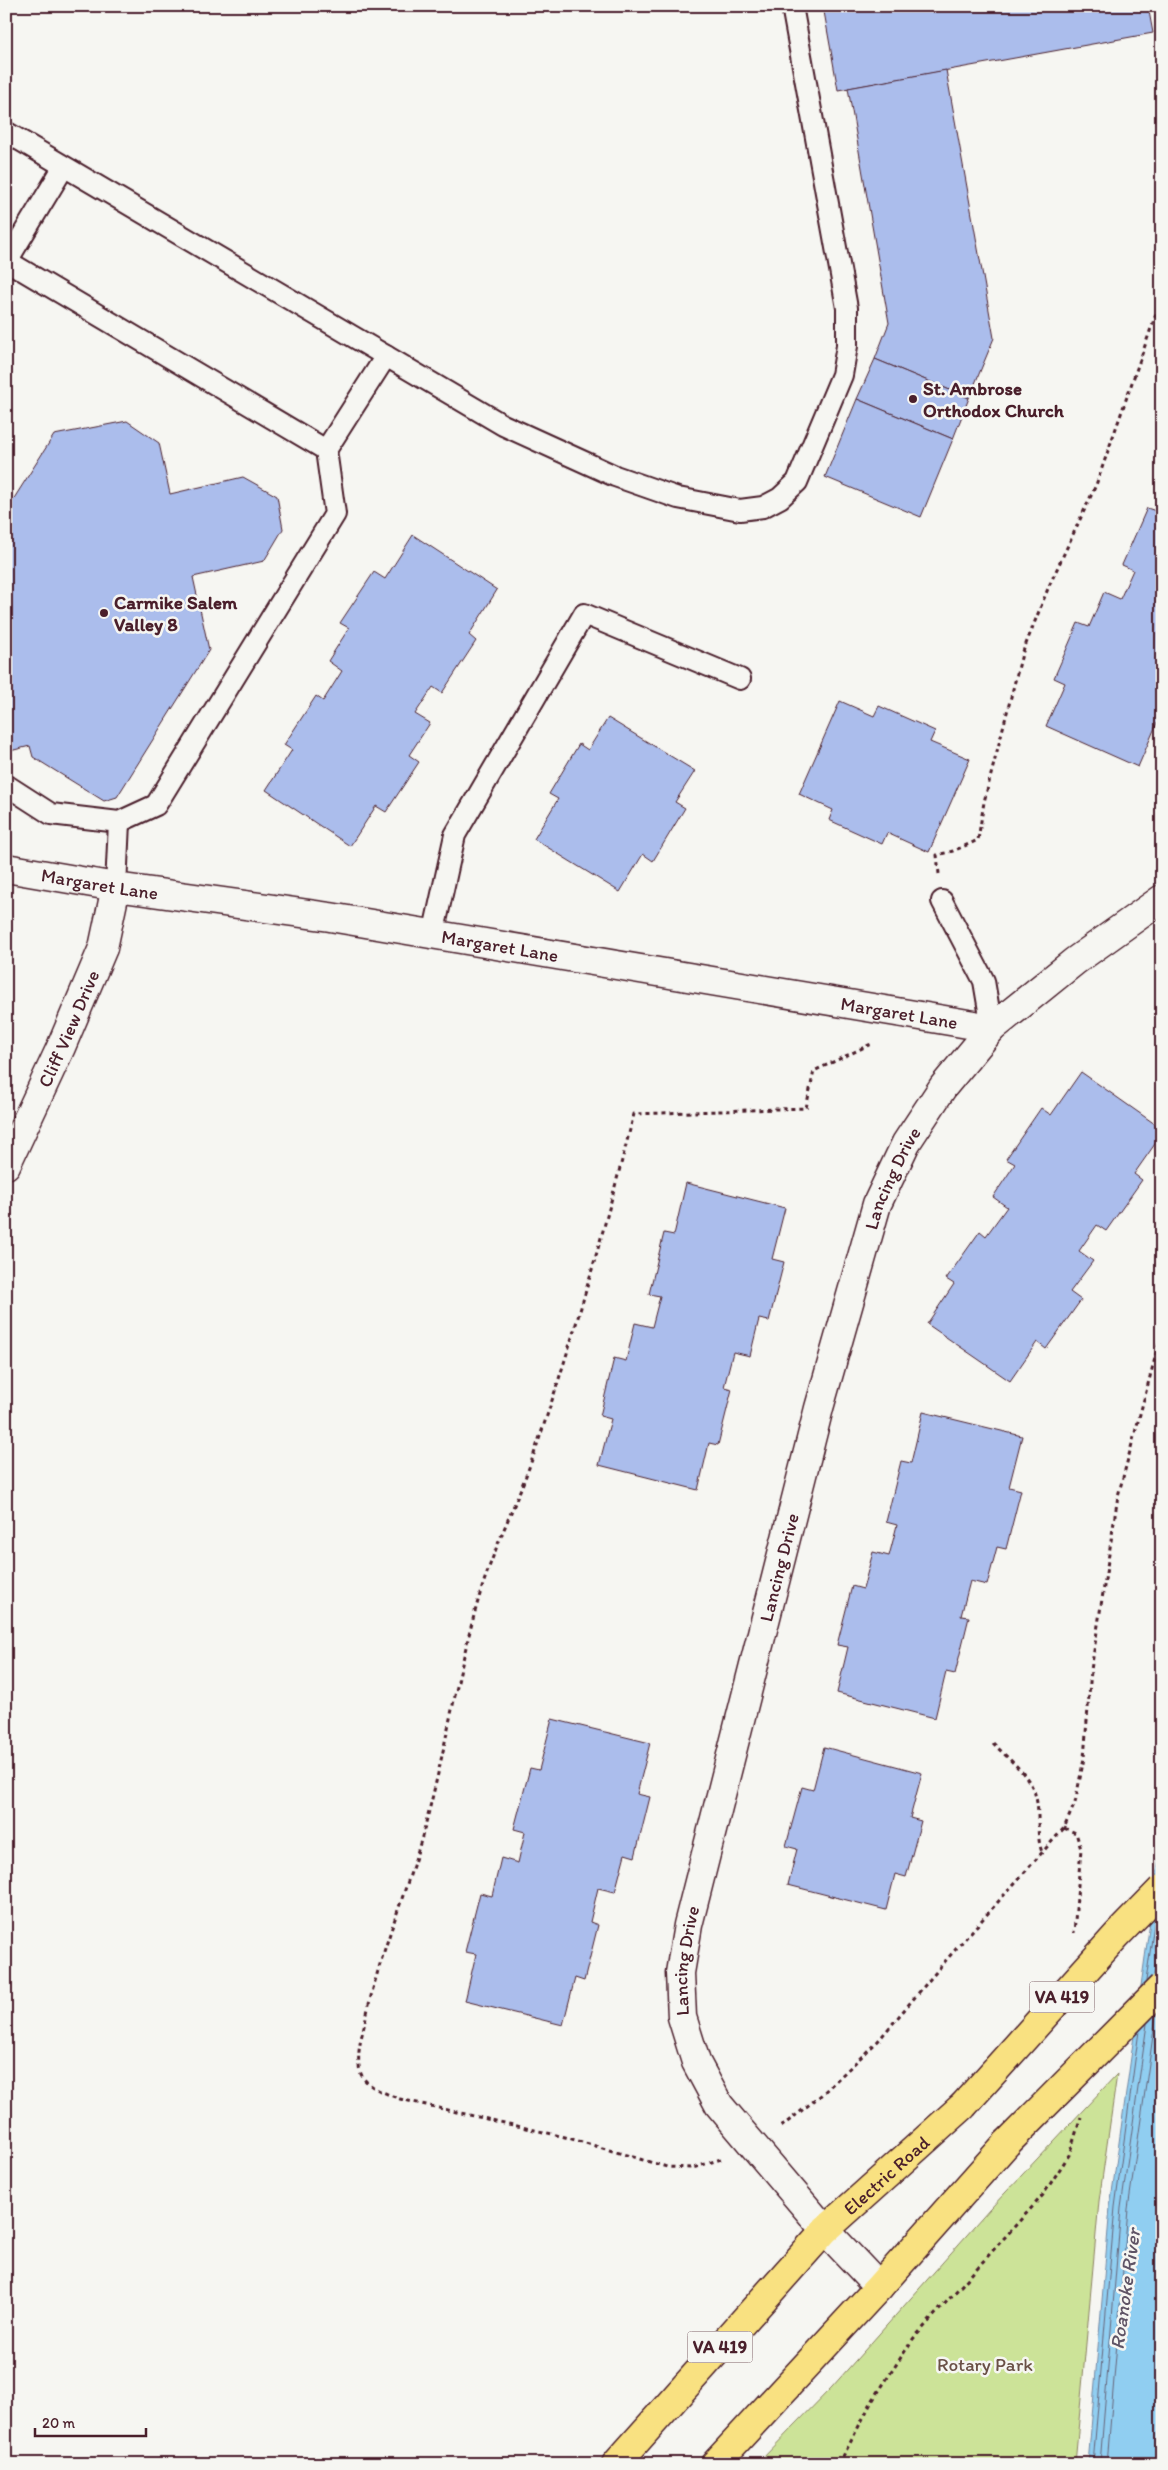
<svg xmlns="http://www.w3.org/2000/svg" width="1168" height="2470" viewBox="0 0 1168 2470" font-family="Itim,sans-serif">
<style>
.green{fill:#cce398;stroke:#8b8162}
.water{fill:#90cef1;stroke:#7488a2}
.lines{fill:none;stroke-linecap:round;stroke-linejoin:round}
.shore{stroke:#66657a;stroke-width:1}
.building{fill:#abbdec;stroke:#4a1f2b}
.lane-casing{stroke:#4a1f2b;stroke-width:24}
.street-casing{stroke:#4a1f2b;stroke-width:31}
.primary-casing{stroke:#4a1f2b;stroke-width:31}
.path{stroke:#4a1f2b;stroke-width:3;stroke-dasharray:4 4;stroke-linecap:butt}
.lane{stroke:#f6f6f2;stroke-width:20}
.street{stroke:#f6f6f2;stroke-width:28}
.primary{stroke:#f9e181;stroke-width:28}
.primary-bridge-casing{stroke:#4a1f2b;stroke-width:31;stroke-linecap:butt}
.primary-bridge{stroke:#f9e181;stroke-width:28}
.poi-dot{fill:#4a1f2b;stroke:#f6f6f2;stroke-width:2}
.labels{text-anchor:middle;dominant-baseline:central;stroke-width:5;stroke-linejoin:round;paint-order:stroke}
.shield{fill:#f6f6f2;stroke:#7e6067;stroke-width:1}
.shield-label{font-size:18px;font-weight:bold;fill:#4a1f2b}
.poi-label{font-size:19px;font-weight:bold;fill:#4a1f2b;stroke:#f6f6f2;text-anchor:start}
.street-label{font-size:19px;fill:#4a1f2b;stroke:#f6f6f2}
.park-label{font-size:19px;fill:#6a5046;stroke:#f6f6f2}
.water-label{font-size:20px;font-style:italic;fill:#5f5466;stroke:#f6f6f2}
</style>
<rect width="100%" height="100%" fill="#f6f6f2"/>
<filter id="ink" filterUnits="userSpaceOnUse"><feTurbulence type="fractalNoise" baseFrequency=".02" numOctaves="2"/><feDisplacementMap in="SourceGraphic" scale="10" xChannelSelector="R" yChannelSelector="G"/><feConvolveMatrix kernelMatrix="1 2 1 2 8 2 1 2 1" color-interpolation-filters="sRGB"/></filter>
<g filter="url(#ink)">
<path class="green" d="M 1117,2074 L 1099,2201 L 1075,2464 L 757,2464 L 832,2387 L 990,2209 Z"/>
<path class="water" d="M 1162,1836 L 1162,2464 L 1088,2464 L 1110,2207 Z"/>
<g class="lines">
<g class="shore">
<path d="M 1154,1975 L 1162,1917"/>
<path d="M 1146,1981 L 1155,1917"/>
<path d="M 1093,2464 L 1115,2207 L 1139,2031"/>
<path d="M 1100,2464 L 1121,2208 L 1147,2024"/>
<path d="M 1107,2464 L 1128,2209 L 1156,2015"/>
</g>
</g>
<g class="building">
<path d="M 823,6 L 1148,6 L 1153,33 L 838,90 Z"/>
<path d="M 946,70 L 994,338 L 969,398 L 875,359 L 889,323 L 848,88 Z"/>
<path d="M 875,359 L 969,398 L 953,439 L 857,399 Z"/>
<path d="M 857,399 L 953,439 L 921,517 L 825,477 Z"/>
<path d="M 127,421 L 159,443 L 170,494 L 243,477 L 277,496 L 283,529 L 264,561 L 193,577 L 209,650 L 117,797 L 104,801 L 33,757 L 30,746 L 6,752 L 6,511 L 54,435 Z"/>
<path d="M 1162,498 L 1162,725 L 1157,723 L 1138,767 L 1046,726 L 1065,683 L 1054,678 L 1078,623 L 1089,627 L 1104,592 L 1120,599 L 1133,570 L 1122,565 L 1147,508 L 1156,511 Z"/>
<path d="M 413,535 L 497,590 L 469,635 L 476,641 L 442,693 L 433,687 L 415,714 L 430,723 L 409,755 L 419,762 L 386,812 L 376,806 L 350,846 L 266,790 L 292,750 L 284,745 L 316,696 L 323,701 L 342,671 L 328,661 L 349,628 L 340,623 L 374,572 L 385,579 Z"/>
<path d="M 840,701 L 874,716 L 879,706 L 935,731 L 930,742 L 970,759 L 929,852 L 887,833 L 882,844 L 829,820 L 833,810 L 799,794 Z"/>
<path d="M 608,718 L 695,771 L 675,802 L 685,808 L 653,861 L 643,854 L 620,892 L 534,839 L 558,799 L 549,794 L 579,744 L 588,750 Z"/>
<path d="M 1081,1072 L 1162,1129 L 1162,1134 L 1134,1174 L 1142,1180 L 1106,1231 L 1097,1225 L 1079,1251 L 1093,1261 L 1070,1292 L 1081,1300 L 1046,1349 L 1037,1342 L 1010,1381 L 927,1324 L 954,1284 L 946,1279 L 980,1231 L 986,1236 L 1007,1207 L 993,1197 L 1015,1164 L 1006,1159 L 1041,1108 L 1051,1115 Z"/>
<path d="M 686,1183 L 785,1208 L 772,1259 L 784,1262 L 769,1321 L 759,1319 L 750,1356 L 733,1352 L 724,1387 L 732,1389 L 718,1445 L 709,1443 L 698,1490 L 599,1465 L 611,1419 L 600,1416 L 614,1358 L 626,1361 L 635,1323 L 652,1327 L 660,1296 L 649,1294 L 664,1233 L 674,1235 Z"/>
<path d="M 923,1412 L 1022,1436 L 1009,1487 L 1021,1490 L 1006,1549 L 997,1547 L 987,1585 L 970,1581 L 961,1616 L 969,1617 L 955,1674 L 946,1672 L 935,1718 L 837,1693 L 848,1647 L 837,1645 L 852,1586 L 863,1589 L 873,1552 L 889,1556 L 897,1525 L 886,1522 L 901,1461 L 911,1463 Z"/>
<path d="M 552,1719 L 650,1743 L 637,1794 L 650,1797 L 635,1857 L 625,1854 L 615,1892 L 598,1888 L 590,1922 L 598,1925 L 584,1981 L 575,1978 L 563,2025 L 465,2001 L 476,1954 L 465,1952 L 480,1893 L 492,1896 L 501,1858 L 518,1863 L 525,1832 L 514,1829 L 530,1768 L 539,1770 Z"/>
<path d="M 824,1747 L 922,1773 L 910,1818 L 921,1821 L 906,1877 L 895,1874 L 886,1910 L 788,1885 L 797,1849 L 786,1846 L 802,1787 L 813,1790 Z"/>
</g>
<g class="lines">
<g class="lane-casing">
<g id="lane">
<path d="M 6,132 L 503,425 L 615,476 L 678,498 L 740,510 L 763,507 L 780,498 L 797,482 L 842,375 L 847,346 L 847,308 L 792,6"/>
<path d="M 7,261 L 63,168"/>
<path d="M 6,262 L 7,261 L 326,450 L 335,514 L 156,805 L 119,822 L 51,814 L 6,785"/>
<path d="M 326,450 L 386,356"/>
<path d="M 116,887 L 119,822"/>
<path d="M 942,901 L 984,981 L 992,1028"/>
<path d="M 433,935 L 455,835 L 584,614 L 740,679"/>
</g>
</g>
<g class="street-casing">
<g id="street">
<path id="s1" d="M 6,868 L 116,887 L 330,917 L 992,1028"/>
<path id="s2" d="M 6,1165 L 61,1047 L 103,948 L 116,887"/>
<path id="s3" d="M 879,2287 L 825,2230 L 719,2105 L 696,2062 L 682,2017 L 680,1973 L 688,1925 L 819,1408 L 877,1204 L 906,1143 L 943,1087 L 992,1028 L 1075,961 L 1162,899"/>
</g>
</g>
<g class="primary-casing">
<g id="primary">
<path id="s4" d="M 616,2464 L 825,2230 L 963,2106"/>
<path d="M 715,2464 L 879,2287 L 1007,2143"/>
</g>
</g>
<g class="path">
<path d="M 939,874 L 937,855 L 953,851 L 978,840 L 984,802 L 1022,654 L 1049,586 L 1096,485 L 1162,297"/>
<path d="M 993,1743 C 1007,1758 1029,1774 1035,1794 C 1041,1813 1035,1834 1042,1852"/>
<path d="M 1064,1828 L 1076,1833 L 1081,1849 L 1074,1933"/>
<path d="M 781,2127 L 820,2096 L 878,2041 L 947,1959 L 1064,1828 L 1075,1803 L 1084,1758 L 1091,1670 L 1118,1496 L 1162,1332"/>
<path d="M 721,2159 L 693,2168 L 667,2167 L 565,2137 L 400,2099 C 383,2092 360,2086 359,2065 C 357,2047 364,2029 367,2013 C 381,1949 408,1889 425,1826 C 445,1752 457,1675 478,1601 C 493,1548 519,1499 536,1448 C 574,1338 605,1227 634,1114 L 806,1108 L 814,1071 L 871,1044 L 872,1041"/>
<path d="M 839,2464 L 871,2403 L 913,2339 L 1043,2195 L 1069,2155 L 1081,2117"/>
</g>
<use href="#lane" class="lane"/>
<use href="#street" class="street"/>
<use href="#primary" class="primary"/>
<g class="primary-bridge-casing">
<g id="primary-bridge">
<path d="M 963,2106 L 1117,1935 L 1162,1889"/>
<path d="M 1007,2143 L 1162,1987"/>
</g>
</g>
<use href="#primary-bridge" class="primary-bridge"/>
</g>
</g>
<g class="poi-dot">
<circle cx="913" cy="399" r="5"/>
<circle cx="104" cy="613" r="5"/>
</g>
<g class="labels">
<g class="shield">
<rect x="1029.5" y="1981.5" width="65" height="31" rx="4"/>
<rect x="687.5" y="2331.5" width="65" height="31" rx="4"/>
</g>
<g class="shield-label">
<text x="1062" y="1997">VA 419</text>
<text x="720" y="2347">VA 419</text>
</g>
<g class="poi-label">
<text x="923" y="388">St. Ambrose<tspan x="923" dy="22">Orthodox Church</tspan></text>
<text x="114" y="602">Carmike Salem<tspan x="114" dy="22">Valley 8</tspan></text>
</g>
<g class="street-label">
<text stroke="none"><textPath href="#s1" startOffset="95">Margaret Lane</textPath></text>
<text stroke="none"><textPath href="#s1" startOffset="500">Margaret Lane</textPath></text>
<text stroke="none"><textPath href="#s1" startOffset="905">Margaret Lane</textPath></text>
<text stroke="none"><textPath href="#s2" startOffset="150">Cliff View Drive</textPath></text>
<text stroke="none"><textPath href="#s3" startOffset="1206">Lancing Drive</textPath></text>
<text stroke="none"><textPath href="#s3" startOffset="800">Lancing Drive</textPath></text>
<text stroke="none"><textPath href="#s3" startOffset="395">Lancing Drive</textPath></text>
<text stroke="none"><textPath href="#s4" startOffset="396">Electric Road</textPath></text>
</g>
<g class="park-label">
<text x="985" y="2364">Rotary Park</text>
</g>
<g class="water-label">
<text transform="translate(1125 2289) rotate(-82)">Roanoke River</text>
</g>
</g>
<rect width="1168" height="2470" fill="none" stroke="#f6f6f2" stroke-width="25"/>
<rect x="12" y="12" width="1143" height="2445" fill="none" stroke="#4a1f2b" stroke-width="2" filter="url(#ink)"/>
<path d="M35 2428v8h111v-8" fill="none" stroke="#4a1f2b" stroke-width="2.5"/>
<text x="42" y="2428" font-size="15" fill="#4a1f2b" stroke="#f6f6f2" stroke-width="4" paint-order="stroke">20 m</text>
</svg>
